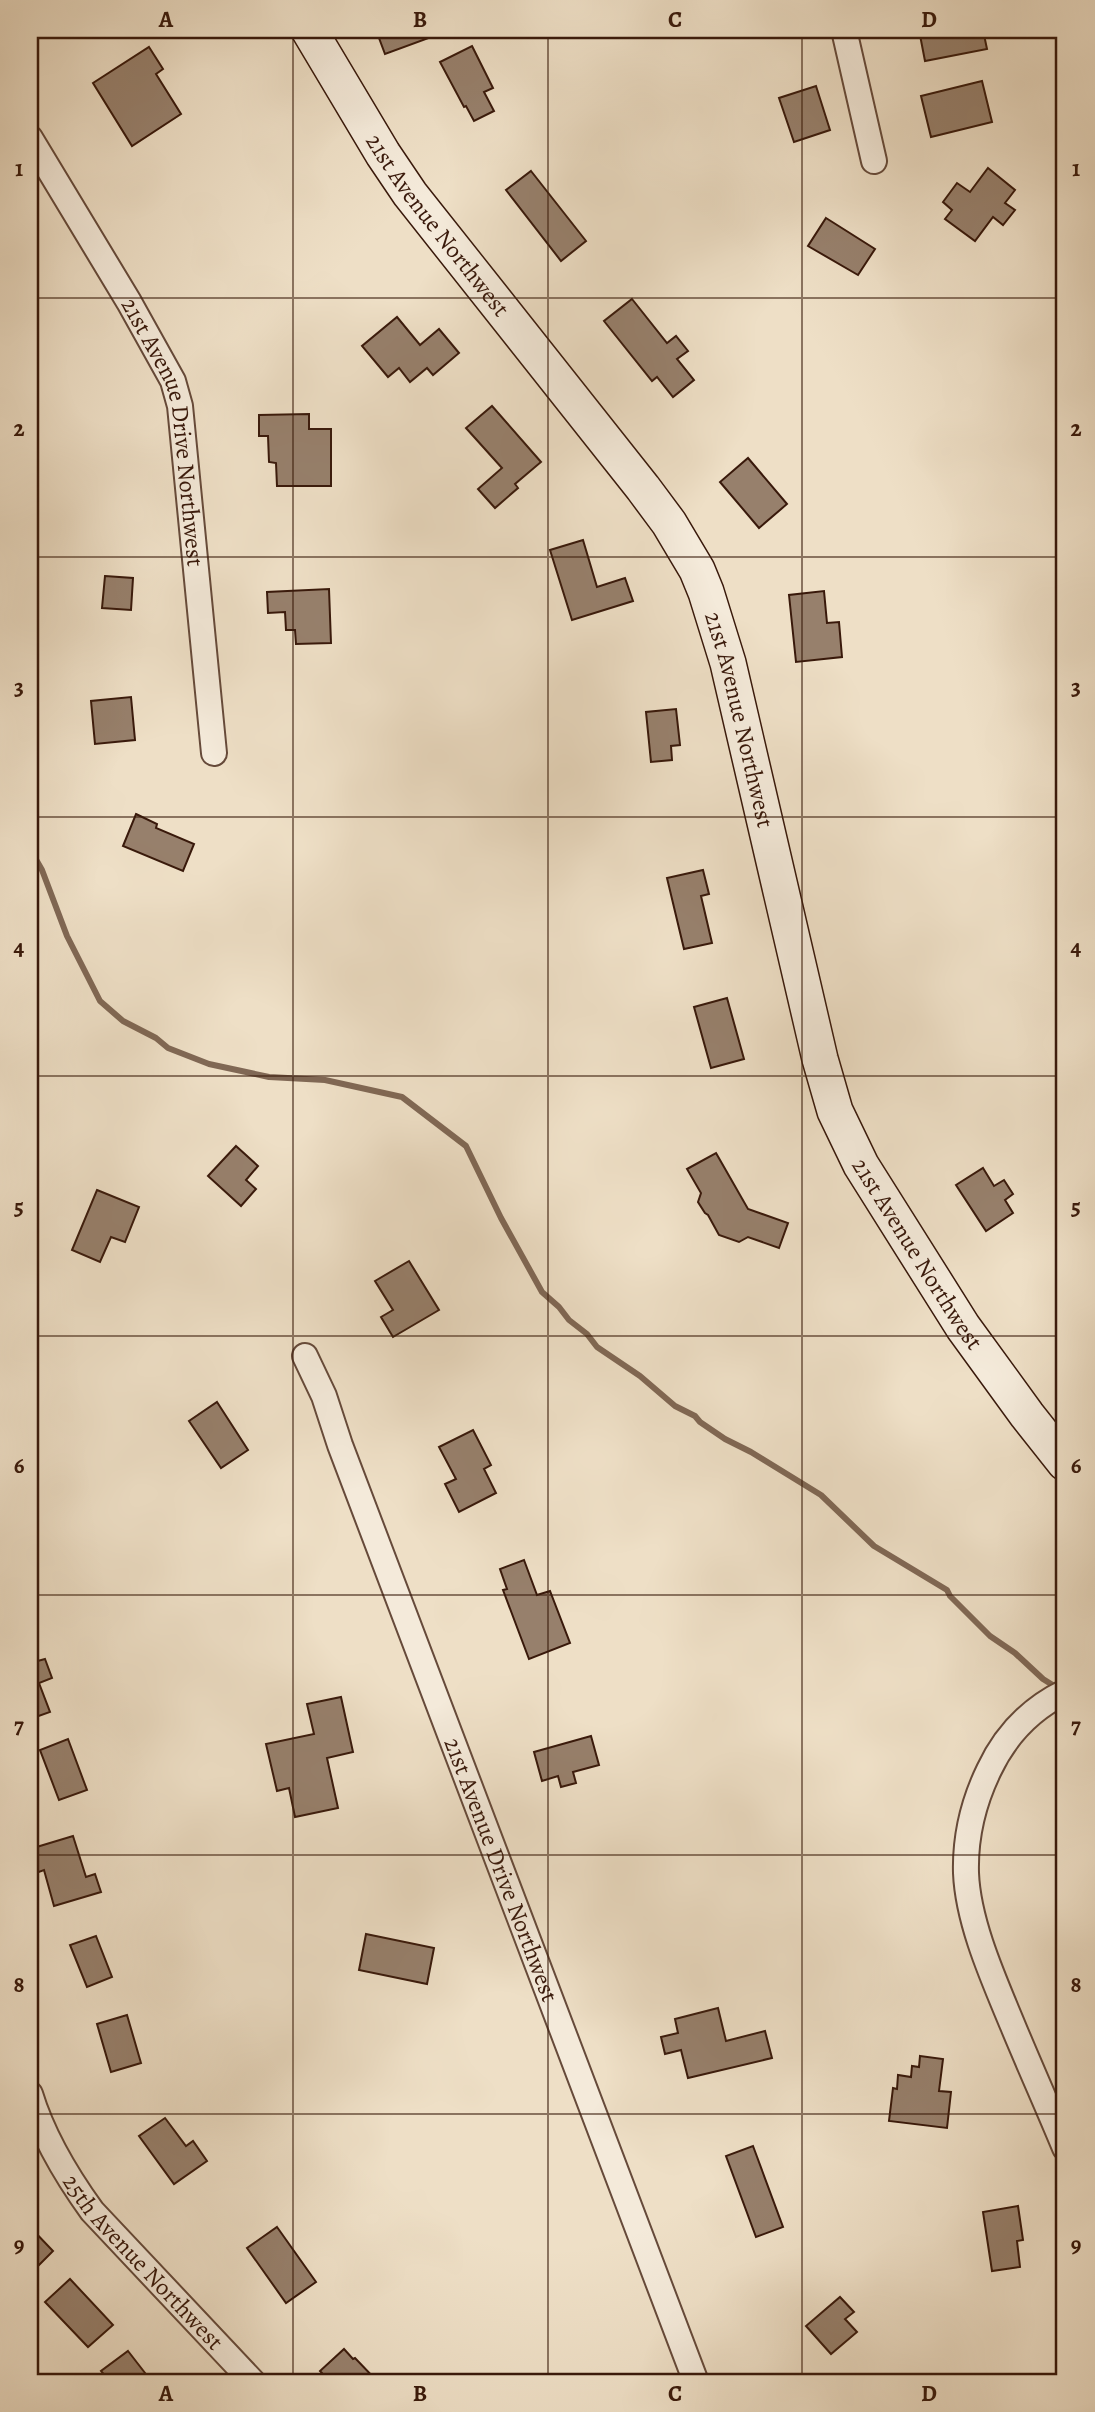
<svg xmlns="http://www.w3.org/2000/svg" width="1095" height="2412" viewBox="0 0 1095 2412" font-family="Alegreya,serif">
<style>
.lines{fill:none;stroke-linecap:round;stroke-linejoin:round}
.stream{stroke:#806855;stroke-width:6}
.building{fill:#97806c;stroke:#39190b;stroke-width:2}
.street-casing{stroke:#664a3a;stroke-width:28}
.secondary-casing{stroke:#39190b;stroke-width:38}
.street{stroke:#f4eada;stroke-width:24}
.secondary{stroke:#f4eada;stroke-width:35}
.grid{fill:none;stroke:#39190b;stroke-width:2;stroke-opacity:0.55}
.labels{text-anchor:middle;dominant-baseline:central;stroke-width:5;stroke-linejoin:round;paint-order:stroke}
.street-label{font-size:24px;fill:#39190b;stroke:#f4eada}
.neatline{fill:none;stroke:#39190b;stroke-width:2.5}
.grid-label{font-size:23px;text-anchor:middle;font-weight:bold;fill:#39190b}
</style>
<rect width="100%" height="100%" fill="#eedfc6"/>
<filter id="stains"><feTurbulence type="fractalNoise" baseFrequency=".00286" numOctaves="4"/><feColorMatrix values="0 0 0 0 .2 0 0 0 0 .09 0 0 0 0 .02 0 0 0 .5 -.17"/></filter>
<radialGradient id="worn" r=".72"><stop offset=".6" stop-color="#630" stop-opacity="0"/><stop offset="1" stop-color="#630" stop-opacity=".3"/></radialGradient>
<g class="lines">
<path class="stream" d="M 30,849 L 42,870 L 67,936 L 100,1001 L 123,1021 L 156,1038 L 168,1048 L 209,1064 L 269,1077 L 325,1080 L 402,1097 L 466,1146 L 501,1218 L 542,1292 L 559,1307 L 569,1320 L 587,1334 L 597,1347 L 640,1376 L 675,1406 L 695,1416 L 700,1422 L 725,1439 L 751,1452 L 821,1495 L 874,1546 L 947,1590 L 950,1596 L 990,1636 L 1015,1653 L 1043,1679 L 1059,1689"/>
</g>
<g class="building">
<path d="M 376,30 L 444,30 L 445,32 L 385,54 Z"/>
<path d="M 919,30 L 983,30 L 987,49 L 925,61 Z"/>
<path d="M 472,46 L 493,88 L 484,92 L 494,111 L 474,121 L 466,106 L 464,107 L 440,62 Z"/>
<path d="M 149,47 L 163,69 L 156,74 L 181,114 L 132,146 L 93,83 Z"/>
<path d="M 982,81 L 992,122 L 931,137 L 921,96 Z"/>
<path d="M 816,86 L 830,130 L 794,142 L 779,98 Z"/>
<path d="M 988,168 L 1015,190 L 1005,203 L 1015,210 L 1003,225 L 993,217 L 975,241 L 945,219 L 952,210 L 943,202 L 957,183 L 970,192 Z"/>
<path d="M 531,171 L 586,241 L 561,261 L 506,190 Z"/>
<path d="M 826,218 L 875,249 L 858,275 L 808,246 Z"/>
<path d="M 632,299 L 667,343 L 676,336 L 688,351 L 677,359 L 694,380 L 673,397 L 657,377 L 652,381 L 604,321 Z"/>
<path d="M 397,317 L 420,345 L 439,329 L 459,353 L 433,375 L 427,368 L 410,382 L 399,368 L 388,377 L 362,346 Z"/>
<path d="M 492,406 L 541,462 L 515,484 L 518,488 L 495,508 L 478,489 L 502,468 L 466,428 Z"/>
<path d="M 309,414 L 309,429 L 331,429 L 331,486 L 277,486 L 276,463 L 269,462 L 268,436 L 259,436 L 259,415 Z"/>
<path d="M 748,458 L 787,504 L 759,528 L 720,482 Z"/>
<path d="M 583,540 L 597,587 L 625,578 L 633,601 L 572,620 L 550,550 Z"/>
<path d="M 105,576 L 133,578 L 131,610 L 102,608 Z"/>
<path d="M 329,589 L 331,643 L 296,644 L 295,630 L 286,630 L 285,612 L 268,613 L 267,592 Z"/>
<path d="M 824,591 L 827,623 L 839,622 L 842,657 L 796,662 L 789,595 Z"/>
<path d="M 131,697 L 135,740 L 95,744 L 91,701 Z"/>
<path d="M 676,709 L 680,745 L 671,746 L 672,760 L 651,762 L 646,712 Z"/>
<path d="M 136,814 L 157,824 L 156,828 L 194,844 L 183,871 L 123,846 Z"/>
<path d="M 703,870 L 709,894 L 701,896 L 712,943 L 684,949 L 667,878 Z"/>
<path d="M 727,998 L 744,1059 L 711,1068 L 694,1007 Z"/>
<path d="M 236,1146 L 258,1166 L 246,1180 L 256,1189 L 241,1206 L 208,1176 Z"/>
<path d="M 716,1153 L 748,1209 L 788,1223 L 779,1248 L 748,1237 L 739,1242 L 719,1235 L 708,1215 L 705,1213 L 698,1202 L 701,1193 L 687,1169 Z"/>
<path d="M 983,1168 L 994,1186 L 1004,1180 L 1013,1194 L 1005,1200 L 1013,1213 L 986,1231 L 956,1185 Z"/>
<path d="M 97,1190 L 139,1207 L 125,1242 L 111,1237 L 100,1262 L 72,1250 Z"/>
<path d="M 409,1261 L 439,1310 L 393,1337 L 381,1317 L 393,1310 L 375,1281 Z"/>
<path d="M 217,1402 L 248,1450 L 221,1468 L 189,1421 Z"/>
<path d="M 473,1430 L 491,1465 L 484,1469 L 496,1493 L 459,1512 L 445,1484 L 456,1479 L 439,1447 Z"/>
<path d="M 524,1560 L 537,1595 L 550,1591 L 570,1643 L 529,1659 L 503,1590 L 507,1589 L 500,1569 Z"/>
<path d="M 45,1659 L 52,1678 L 39,1683 L 50,1712 L 30,1719 L 30,1663 Z"/>
<path d="M 341,1697 L 353,1752 L 327,1758 L 338,1808 L 295,1817 L 289,1788 L 277,1791 L 266,1744 L 314,1734 L 307,1704 Z"/>
<path d="M 591,1736 L 599,1765 L 573,1772 L 576,1783 L 561,1787 L 558,1776 L 542,1781 L 534,1752 Z"/>
<path d="M 68,1739 L 87,1790 L 59,1800 L 40,1750 Z"/>
<path d="M 73,1836 L 86,1877 L 95,1874 L 101,1892 L 54,1906 L 44,1870 L 36,1873 L 30,1849 Z"/>
<path d="M 366,1934 L 434,1948 L 427,1984 L 359,1970 Z"/>
<path d="M 96,1936 L 112,1977 L 87,1987 L 70,1945 Z"/>
<path d="M 718,2008 L 726,2041 L 765,2031 L 772,2058 L 688,2078 L 681,2050 L 665,2054 L 661,2037 L 678,2033 L 675,2019 Z"/>
<path d="M 127,2015 L 141,2063 L 111,2072 L 97,2024 Z"/>
<path d="M 920,2056 L 943,2059 L 939,2091 L 951,2092 L 947,2128 L 889,2121 L 893,2088 L 897,2089 L 898,2075 L 911,2077 L 912,2066 L 919,2067 Z"/>
<path d="M 165,2118 L 186,2146 L 193,2141 L 207,2161 L 174,2184 L 139,2136 Z"/>
<path d="M 753,2146 L 783,2227 L 756,2237 L 726,2156 Z"/>
<path d="M 1018,2206 L 1023,2240 L 1017,2241 L 1020,2267 L 992,2271 L 983,2212 Z"/>
<path d="M 30,2227 L 53,2251 L 30,2274 Z"/>
<path d="M 277,2227 L 316,2282 L 286,2303 L 247,2248 Z"/>
<path d="M 70,2279 L 113,2325 L 88,2347 L 45,2302 Z"/>
<path d="M 840,2297 L 854,2312 L 845,2319 L 857,2332 L 831,2354 L 806,2326 Z"/>
<path d="M 344,2349 L 353,2359 L 355,2358 L 378,2382 L 330,2382 L 320,2371 Z"/>
<path d="M 128,2351 L 152,2382 L 110,2382 L 101,2371 Z"/>
</g>
<g class="lines">
<g class="street-casing">
<g id="street">
<path d="M 844,30 L 874,161"/>
<path id="s1" d="M 30,138 L 129,302 L 173,381 L 180,406 L 214,753"/>
<path id="s2" d="M 305,1356 L 324,1396 L 340,1445 L 696,2382"/>
<path d="M 1065,1692 C 1030,1709 1005,1736 989,1770 C 973,1803 965,1837 966,1873 C 968,1923 994,1980 1013,2026 C 1030,2067 1048,2107 1065,2148"/>
<path id="s3" d="M 30,2094 C 43,2137 66,2175 92,2211 L 253,2382"/>
</g>
</g>
<g class="secondary-casing">
<g id="secondary">
<path id="s4" d="M 309,30 L 383,154 L 410,194 L 643,488 L 669,523 L 697,570 L 706,592 L 728,663 L 820,1059 L 835,1111 L 861,1165 L 963,1327 L 1027,1415 L 1065,1463"/>
</g>
</g>
<use href="#street" class="street"/>
<use href="#secondary" class="secondary"/>
</g>
<path class="grid" d="M 293,30 L 293,2382M 548,30 L 548,2382M 802,30 L 802,2382M 30,298 L 1065,298M 30,557 L 1065,557M 30,817 L 1065,817M 30,1076 L 1065,1076M 30,1336 L 1065,1336M 30,1595 L 1065,1595M 30,1855 L 1065,1855M 30,2114 L 1065,2114"/>
<g class="labels">
<g class="street-label">
<text stroke="none"><textPath href="#s4" startOffset="234">21st Avenue Northwest</textPath></text>
<text stroke="none"><textPath href="#s1" startOffset="329">21st Avenue Drive Northwest</textPath></text>
<text stroke="none"><textPath href="#s4" startOffset="822">21st Avenue Northwest</textPath></text>
<text stroke="none"><textPath href="#s4" startOffset="1390">21st Avenue Northwest</textPath></text>
<text stroke="none"><textPath href="#s2" startOffset="550">21st Avenue Drive Northwest</textPath></text>
<text stroke="none"><textPath href="#s3" startOffset="205">25th Avenue Northwest</textPath></text>
</g>
</g>
<rect width="1095" height="2412" fill="none" stroke="#eedfc6" stroke-width="77"/>
<rect x="38" y="38" width="1018" height="2336" class="neatline"/>
<g class="grid-label">
<text x="166" y="27">A</text>
<text x="420" y="27">B</text>
<text x="675" y="27">C</text>
<text x="929" y="27">D</text>
<text x="19" y="176">1</text>
<text x="1076" y="176">1</text>
<text x="19" y="436">2</text>
<text x="1076" y="436">2</text>
<text x="19" y="695">3</text>
<text x="1076" y="695">3</text>
<text x="19" y="955">4</text>
<text x="1076" y="955">4</text>
<text x="19" y="1214">5</text>
<text x="1076" y="1214">5</text>
<text x="19" y="1473">6</text>
<text x="1076" y="1473">6</text>
<text x="19" y="1733">7</text>
<text x="1076" y="1733">7</text>
<text x="19" y="1992">8</text>
<text x="1076" y="1992">8</text>
<text x="19" y="2252">9</text>
<text x="1076" y="2252">9</text>
<text x="166" y="2401">A</text>
<text x="420" y="2401">B</text>
<text x="675" y="2401">C</text>
<text x="929" y="2401">D</text>
</g>
<rect width="100%" height="100%" filter="url(#stains)"/>
<rect width="100%" height="100%" fill="url(#worn)"/>
</svg>
